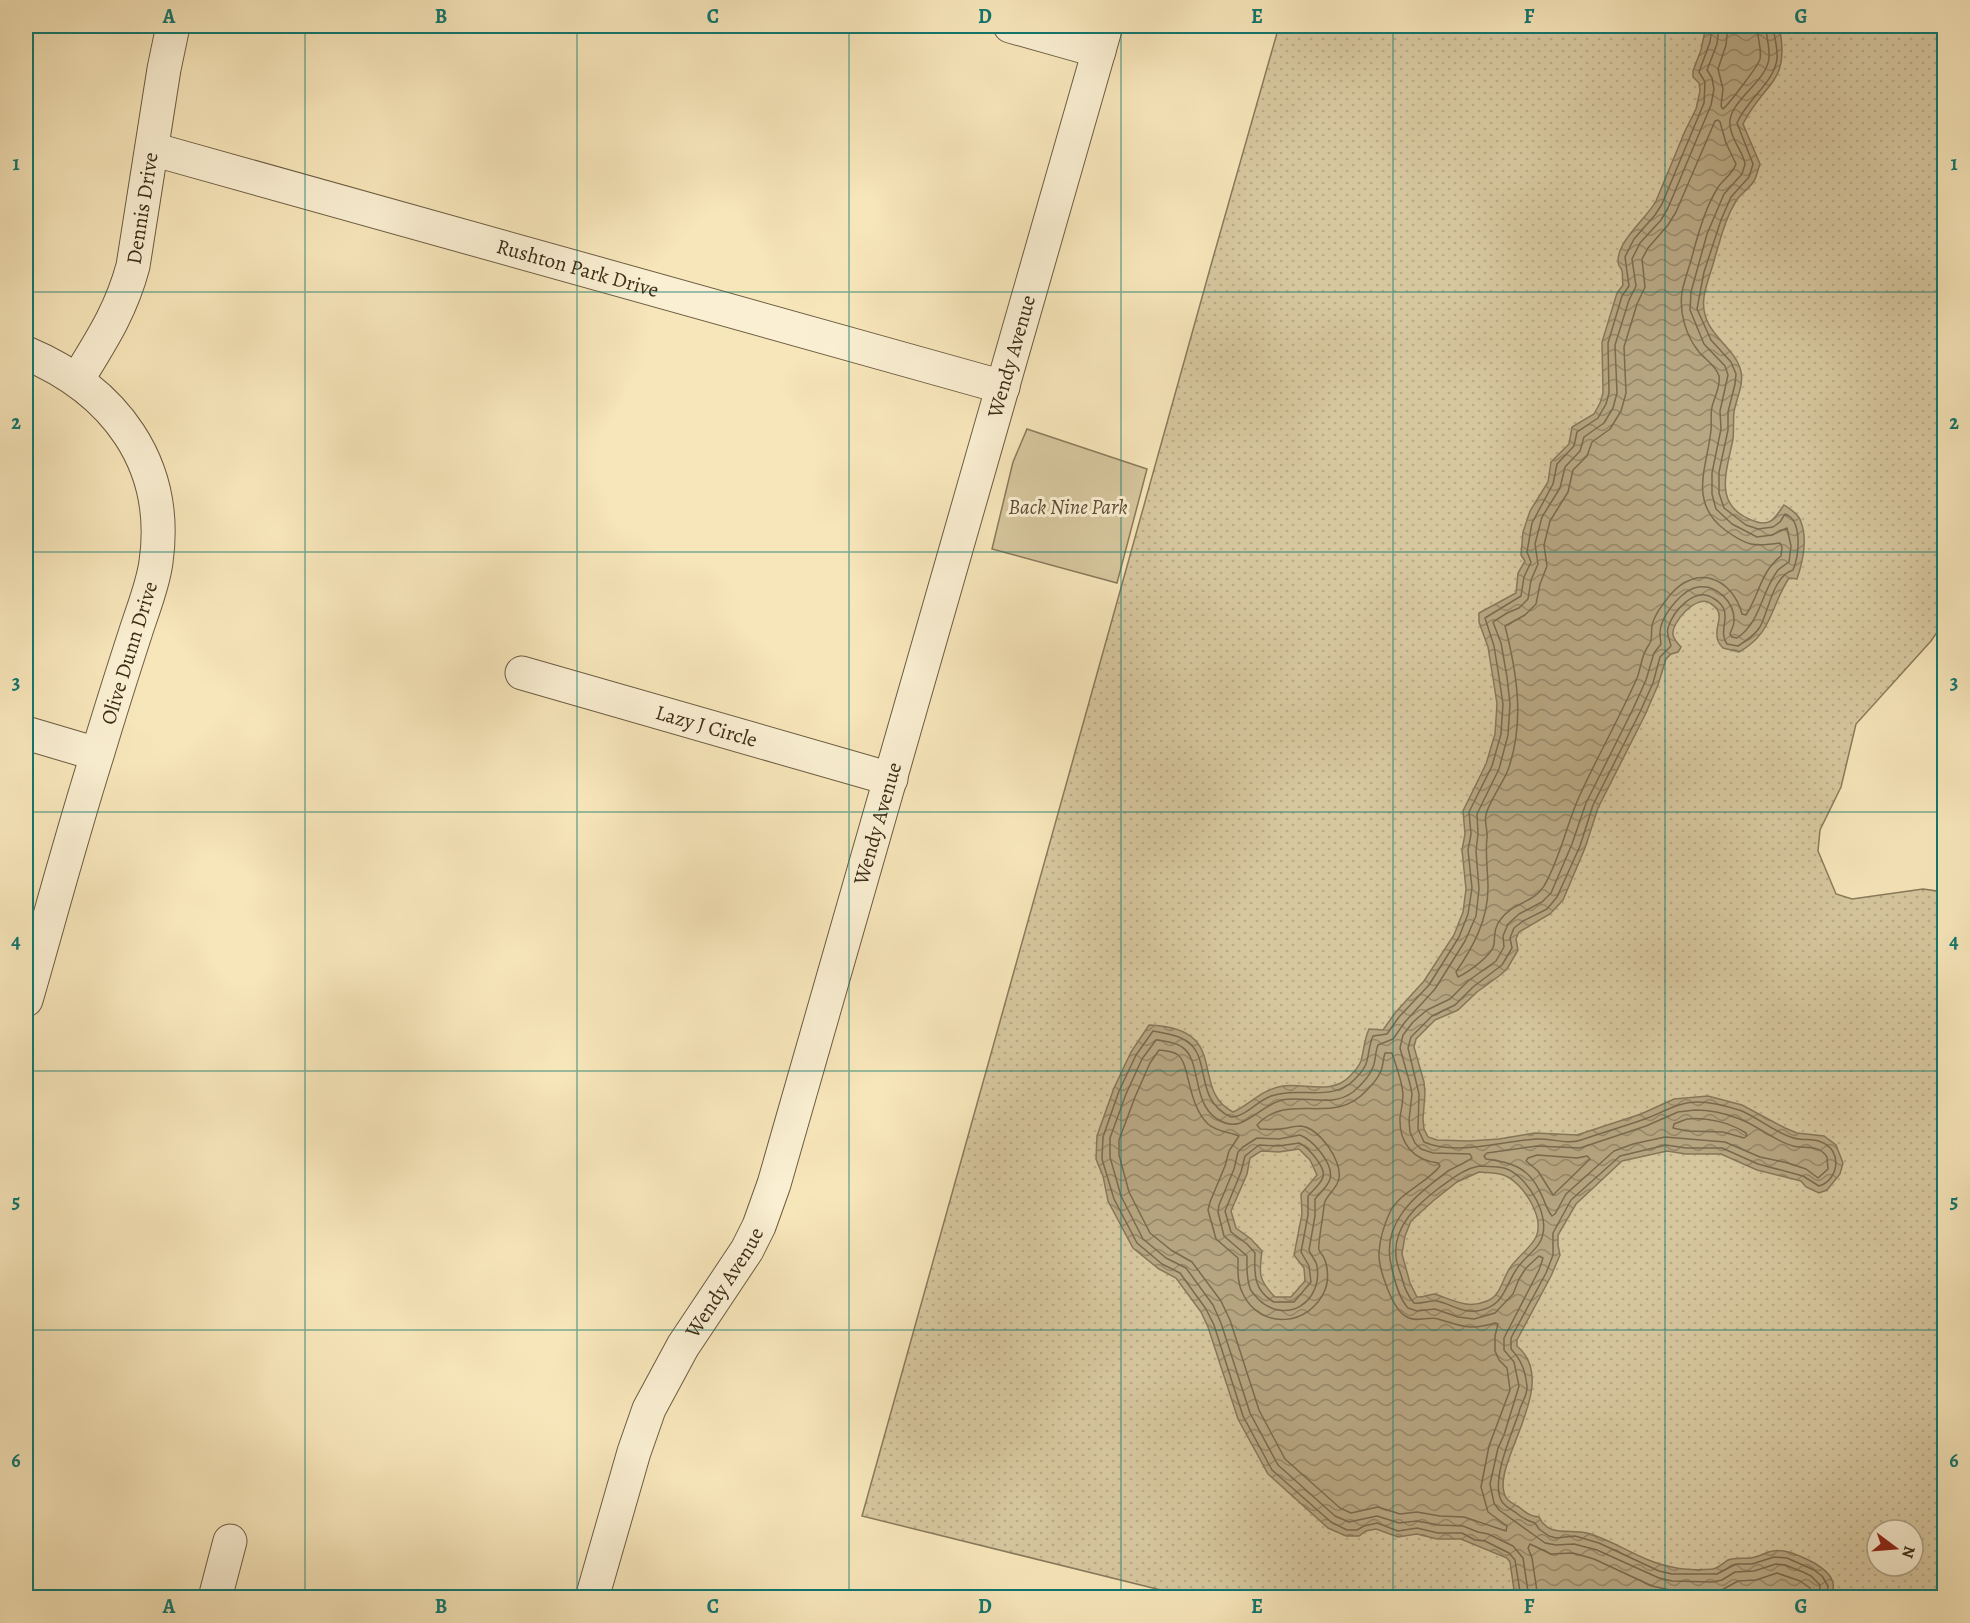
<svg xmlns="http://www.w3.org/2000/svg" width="1970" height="1623" font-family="Alegreya,serif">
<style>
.grass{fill:url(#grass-dots);stroke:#8a7a5c;stroke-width:1.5;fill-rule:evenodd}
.park{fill:#d7c79f;stroke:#8a7a5c;stroke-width:1.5}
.water{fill:url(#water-waves);stroke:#877759;stroke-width:1.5;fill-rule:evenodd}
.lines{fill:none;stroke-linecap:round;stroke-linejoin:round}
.shore{stroke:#7a6a4e;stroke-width:1.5}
.minor-casing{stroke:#6c5c41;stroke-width:35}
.minor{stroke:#faefd2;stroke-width:33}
.grid{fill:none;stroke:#0f766e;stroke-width:1.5;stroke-opacity:0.55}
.labels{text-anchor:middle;stroke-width:6;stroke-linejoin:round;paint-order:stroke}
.street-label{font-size:21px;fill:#3d2e19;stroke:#faefd2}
.park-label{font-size:21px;font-style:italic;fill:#5c4d34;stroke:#faefd2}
.neatline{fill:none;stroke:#0f766e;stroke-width:2}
.grid-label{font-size:20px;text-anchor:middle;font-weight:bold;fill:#0f766e}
</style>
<defs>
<pattern id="grass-dots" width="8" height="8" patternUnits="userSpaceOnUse" patternTransform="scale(1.5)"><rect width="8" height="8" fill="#d7c79f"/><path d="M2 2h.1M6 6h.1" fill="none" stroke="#b9ab88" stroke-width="1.8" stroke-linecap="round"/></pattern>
<pattern id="water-waves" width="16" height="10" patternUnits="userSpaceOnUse" patternTransform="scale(1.5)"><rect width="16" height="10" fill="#b8a783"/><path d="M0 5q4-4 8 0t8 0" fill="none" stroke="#97886a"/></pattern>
</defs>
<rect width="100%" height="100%" fill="#f7e6ba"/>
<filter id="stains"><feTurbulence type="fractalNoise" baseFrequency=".00333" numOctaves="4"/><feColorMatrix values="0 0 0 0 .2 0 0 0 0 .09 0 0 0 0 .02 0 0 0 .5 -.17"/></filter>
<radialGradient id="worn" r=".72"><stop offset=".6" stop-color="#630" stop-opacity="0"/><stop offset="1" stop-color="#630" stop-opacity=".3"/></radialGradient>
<path class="grass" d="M 1279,26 L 1944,26 L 1944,622 L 1931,641 L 1856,724 L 1841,787 L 1820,830 L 1818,851 L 1836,894 L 1852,899 L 1923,889 L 1944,892 L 1944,1597 L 1189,1597 L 862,1516 L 1213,258 ZM 1877,1530 L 1913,1530 L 1913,1566 L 1877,1566 Z"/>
<path class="park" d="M 1027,429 L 1147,469 L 1117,583 L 992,549 L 1013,462 Z"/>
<path class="water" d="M 1706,26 L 1779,26 C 1791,84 1765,80 1743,124 L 1760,164 C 1758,169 1757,176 1754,181 C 1749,189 1740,194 1736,201 C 1725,219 1721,238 1715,257 C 1712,270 1706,283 1704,297 C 1699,334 1736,345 1741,372 C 1744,385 1736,399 1734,412 C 1733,421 1734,430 1733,439 C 1726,474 1712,508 1757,522 C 1772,527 1777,514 1784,505 C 1790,509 1799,514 1801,522 C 1808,540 1803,561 1797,579 L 1789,578 C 1770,607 1773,633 1739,652 L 1723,648 C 1720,645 1717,641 1717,636 C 1715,623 1727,614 1710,603 C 1697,594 1671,622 1673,635 C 1674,639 1678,644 1681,647 L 1678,652 L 1671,654 L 1666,659 L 1658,685 L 1645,715 L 1598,808 L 1585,848 L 1563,900 L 1550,914 L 1519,932 L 1516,939 L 1518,950 L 1507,969 L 1499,976 L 1477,992 L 1458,1010 L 1435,1020 L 1416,1039 L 1414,1047 L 1424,1082 L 1425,1093 L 1423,1119 L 1424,1129 L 1428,1137 L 1437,1140 L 1469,1141 L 1499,1139 L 1535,1133 L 1577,1135 L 1641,1114 L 1674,1099 L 1708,1096 L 1742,1105 L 1785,1128 L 1797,1133 L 1824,1136 L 1836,1145 L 1843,1163 L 1840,1174 L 1827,1190 L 1819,1193 L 1806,1187 L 1801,1181 L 1757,1170 L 1721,1154 L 1686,1154 L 1667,1151 L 1622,1161 L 1576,1204 L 1558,1235 L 1558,1245 L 1560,1255 L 1551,1276 L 1517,1340 L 1517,1346 C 1564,1385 1485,1469 1507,1499 C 1510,1502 1515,1505 1519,1507 C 1526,1513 1530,1516 1539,1517 C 1548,1537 1569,1529 1587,1533 C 1616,1541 1642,1562 1672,1567 C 1684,1570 1700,1570 1713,1569 C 1719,1568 1723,1563 1728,1560 C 1736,1557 1744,1559 1751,1558 C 1759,1557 1766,1552 1773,1551 C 1788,1548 1826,1565 1832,1580 C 1835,1586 1833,1591 1832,1598 L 1515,1597 L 1510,1562 L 1507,1558 L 1461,1539 L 1437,1539 L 1417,1534 L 1398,1537 L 1376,1529 L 1366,1531 L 1359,1536 L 1346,1536 L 1328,1528 L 1268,1474 L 1238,1419 L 1208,1327 L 1201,1312 L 1176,1278 L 1159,1269 L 1133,1248 L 1108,1201 L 1103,1176 L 1096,1159 L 1097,1136 L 1114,1088 L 1131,1052 L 1149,1025 C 1233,1028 1188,1089 1233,1112 C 1251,1104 1260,1090 1283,1086 C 1305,1083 1333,1095 1350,1076 C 1354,1072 1359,1066 1361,1061 C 1364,1050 1364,1040 1369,1029 L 1383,1030 L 1395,1013 L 1424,981 L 1454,935 L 1463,912 L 1466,889 L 1462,850 L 1465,834 L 1463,811 L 1486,764 L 1495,734 L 1497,704 L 1493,678 L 1488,647 L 1479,622 L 1479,613 L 1516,593 L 1518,573 L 1525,561 L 1521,555 L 1523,532 L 1530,511 L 1548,482 L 1551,462 L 1569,444 L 1572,427 L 1594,414 L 1600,403 L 1603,393 L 1602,342 L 1617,293 L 1623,285 C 1622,281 1623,275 1622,271 C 1620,264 1619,269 1618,262 C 1617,241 1647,218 1656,201 L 1685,131 L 1696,109 L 1700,91 L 1699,83 L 1693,77 L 1693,71 L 1701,50 ZM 1299,1149 L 1310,1160 L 1317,1175 L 1301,1194 L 1302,1214 L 1294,1255 L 1304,1268 L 1305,1281 L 1291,1297 L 1275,1297 C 1258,1280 1259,1273 1262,1251 L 1251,1239 L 1236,1228 L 1231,1211 L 1247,1174 L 1250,1158 L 1261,1151 L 1279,1152 ZM 1479,1172 C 1487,1173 1498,1172 1506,1176 C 1523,1184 1545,1217 1536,1237 C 1530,1249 1517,1257 1510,1268 C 1502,1279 1501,1296 1487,1301 C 1471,1308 1459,1303 1443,1297 C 1443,1297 1435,1294 1435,1294 C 1429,1294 1423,1298 1417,1297 L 1410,1283 L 1402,1254 L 1405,1236 L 1411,1221 L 1433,1201 L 1457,1182 Z"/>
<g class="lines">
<path class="shore" d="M 1728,26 L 1726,45 L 1718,69 L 1723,89 L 1721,106 L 1723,109 C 1728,105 1759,65 1760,59 C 1762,49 1757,36 1757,26
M 1766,26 C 1766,36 1770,48 1769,58 C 1767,82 1727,102 1730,125 C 1731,140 1743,151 1745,164 L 1742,174 L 1724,194 L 1707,234 L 1691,292 L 1690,310 L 1704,344 L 1725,366 L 1728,375 L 1720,411 L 1721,429 L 1712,473 L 1712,494 L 1716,509 L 1732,524 L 1757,537 L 1772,535 L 1787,528 L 1791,546 L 1789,562 C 1785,565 1781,567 1778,570 C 1761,592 1761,622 1737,638 L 1732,637 L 1730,634 C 1731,630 1734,626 1734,621 C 1735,603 1717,584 1698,587 C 1683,589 1665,612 1661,626 C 1659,632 1660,638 1661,644 L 1654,653 L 1646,680 L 1633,709 L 1586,803 L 1572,844 L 1551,893 L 1542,902 L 1519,914 L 1508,924 L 1503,936 L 1504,947 L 1496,961 L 1468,981 L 1450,999 L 1427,1010 L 1413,1022 L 1403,1035 L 1400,1048 L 1410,1084 L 1412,1094 L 1409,1120 L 1410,1132 L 1415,1143 L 1421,1149 L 1433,1153 L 1470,1154 L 1472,1158 C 1466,1163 1456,1166 1448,1171 C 1415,1196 1379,1223 1392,1269 C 1395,1282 1399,1298 1408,1308 L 1417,1311 L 1435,1309 L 1458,1317 L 1474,1319 L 1495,1313 L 1513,1294 L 1519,1279 L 1526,1268 L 1539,1256 L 1543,1258 L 1539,1270 L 1504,1338 L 1504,1350 L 1514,1362 L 1519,1386 L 1504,1435 L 1498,1448 L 1490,1484 L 1494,1503 L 1499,1510 L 1545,1543 L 1556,1545 L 1574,1544 L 1597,1550 L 1659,1578 L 1672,1581 L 1713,1582 L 1722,1580 L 1735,1572 L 1754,1571 L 1776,1564 L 1785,1565 L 1803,1572 L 1811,1576 L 1820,1585 L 1819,1598
M 1773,26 C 1774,36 1778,48 1777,59 C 1774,83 1746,100 1737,123 L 1753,164 L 1749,177 L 1731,197 L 1721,220 L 1704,272 L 1697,309 L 1711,340 L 1731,362 L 1736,374 L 1735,384 L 1728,412 L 1728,430 L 1719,472 L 1719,493 L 1724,508 L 1746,525 L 1758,529 L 1773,527 L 1780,522 L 1785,514 C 1803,520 1799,556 1793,570 C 1773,576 1769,610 1760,627 C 1755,635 1746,641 1738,646 L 1727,644 C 1716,629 1737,612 1713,598 C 1695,586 1673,611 1668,628 C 1666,635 1670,640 1671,646 L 1660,657 L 1653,683 L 1640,712 L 1593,805 L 1580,846 L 1557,897 L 1547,909 L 1523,921 L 1514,928 L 1510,938 L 1512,948 L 1502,965 L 1473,987 L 1455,1005 L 1432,1016 L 1411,1037 L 1408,1048 L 1419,1094 L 1418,1129 L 1424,1142 C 1455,1156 1503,1141 1536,1139 C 1551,1138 1567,1145 1581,1140 C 1601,1133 1622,1127 1642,1120 C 1661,1114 1676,1102 1697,1102 C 1710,1102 1730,1107 1742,1111 C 1760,1119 1775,1133 1794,1138 C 1803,1141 1813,1138 1821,1142 C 1843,1150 1839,1180 1819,1186 L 1803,1176 L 1758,1164 L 1722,1148 L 1686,1148 L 1666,1145 L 1620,1156 L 1571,1200 L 1553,1233 L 1553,1255 L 1546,1273 L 1511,1338 L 1511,1349 C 1521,1360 1525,1369 1527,1386 C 1528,1395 1521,1403 1519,1412 C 1512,1434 1491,1479 1501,1500 C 1503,1505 1510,1509 1515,1512 C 1521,1517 1527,1521 1535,1523 L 1539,1529 L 1549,1536 L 1556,1538 L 1575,1536 L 1599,1543 L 1659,1571 L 1672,1574 L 1717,1574 L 1736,1564 L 1752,1564 L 1774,1557 L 1787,1558 L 1814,1570 L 1822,1576 L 1828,1586 L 1826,1598
M 1718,120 L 1720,122 L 1726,143 L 1736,164 C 1733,174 1722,180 1717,189 C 1706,207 1700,228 1694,249 C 1691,263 1685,277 1682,292 C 1679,313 1686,336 1699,352 C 1705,359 1717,367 1719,376 C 1721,386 1714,398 1712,407 C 1710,415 1712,422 1711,430 C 1707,468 1688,502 1725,530 C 1747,546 1754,547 1780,543 L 1782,547 L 1781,556 C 1761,571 1759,595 1746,615 L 1742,614 C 1732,577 1696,564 1670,595 C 1663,604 1654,615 1652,626 C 1651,631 1652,636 1651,640 C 1651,642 1648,646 1647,648 C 1641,657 1641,668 1637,678 C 1619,719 1597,757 1579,797 C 1566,826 1560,859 1544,886 C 1535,902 1512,903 1501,919 C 1494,927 1495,935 1494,944 C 1493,955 1467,973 1458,977 L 1456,972 C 1473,947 1488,920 1488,888 C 1488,871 1485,855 1487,838 C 1488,830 1484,822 1486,815 C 1488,803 1503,783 1508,770 C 1525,722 1517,673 1505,626 L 1525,615 L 1536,604 L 1540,584 L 1547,566 L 1544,545 L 1550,521 L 1568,492 L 1573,470 L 1587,456 L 1592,442 L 1610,429 L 1621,411 L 1626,393 L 1624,347 L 1637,304 L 1645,287 L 1642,259 L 1648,248 L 1668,225 L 1676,212 L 1715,121 Z
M 1159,1050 C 1165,1051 1173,1051 1178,1055 C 1190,1064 1187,1104 1208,1124 C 1217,1132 1229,1132 1239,1136 L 1229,1151 L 1225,1166 L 1210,1202 L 1208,1210 L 1216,1239 L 1238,1258 C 1238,1270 1237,1283 1243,1294 C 1261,1331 1310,1326 1325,1290 C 1329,1281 1328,1266 1324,1258 C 1323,1255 1320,1253 1319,1250 C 1317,1247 1324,1213 1324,1205 C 1325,1195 1338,1189 1339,1178 C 1342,1160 1319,1128 1301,1126 C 1293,1126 1286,1129 1278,1129 C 1272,1130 1266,1129 1260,1129 L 1257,1125 C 1289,1090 1333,1128 1367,1090 C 1372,1085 1378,1078 1381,1071 C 1383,1066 1383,1059 1385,1053 L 1392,1053 C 1396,1066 1402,1080 1403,1094 C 1403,1102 1401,1110 1400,1118 C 1399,1143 1413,1160 1438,1163 L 1440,1166 C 1427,1183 1400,1192 1390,1212 C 1384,1225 1380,1238 1379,1252 C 1378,1267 1392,1310 1407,1317 C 1417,1323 1428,1316 1438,1319 C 1463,1326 1469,1331 1495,1323 L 1498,1324 L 1495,1336 L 1495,1351 L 1499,1360 L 1507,1368 L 1510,1390 L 1489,1446 L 1481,1487 L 1488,1512 L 1507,1526 L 1506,1531 L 1464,1517 L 1440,1516 L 1417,1512 L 1400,1514 L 1378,1507 L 1351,1513 L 1340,1508 L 1285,1459 L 1259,1410 L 1230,1320 L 1221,1301 L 1192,1262 L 1171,1250 L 1150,1233 L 1129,1192 L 1119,1155 L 1119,1140 L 1135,1097 L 1150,1063 Z
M 1695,1110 C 1709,1110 1724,1113 1737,1118 C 1756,1124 1772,1140 1793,1146 C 1805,1149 1819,1144 1827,1157 L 1828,1169 L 1818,1178 L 1806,1169 L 1788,1163 L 1760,1157 L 1725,1142 L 1665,1137 L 1633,1144 L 1614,1151 L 1566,1194 L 1555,1214 L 1552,1216 C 1546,1209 1544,1198 1539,1190 C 1528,1167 1510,1162 1486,1159 L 1484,1156 L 1487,1153 L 1537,1146 L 1580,1148 L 1646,1126 L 1678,1112 Z
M 1687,1119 C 1706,1117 1729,1122 1746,1133 L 1747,1136 L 1744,1138 L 1723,1132 L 1687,1131 L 1673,1128 L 1674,1124 Z
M 1300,1135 C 1313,1140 1334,1164 1330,1179 C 1328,1186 1320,1193 1315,1199 L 1315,1216 L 1309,1250 C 1311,1256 1316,1260 1317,1266 C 1323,1302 1286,1326 1258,1299 C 1255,1295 1251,1292 1250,1288 C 1246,1277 1247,1267 1247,1256 L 1224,1236 L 1218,1212 L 1219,1205 L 1234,1169 L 1238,1152 L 1243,1147 L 1257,1138 L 1279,1139 Z
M 1299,1143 C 1308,1147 1326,1167 1323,1177 C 1321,1184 1312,1191 1308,1196 L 1308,1215 L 1301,1252 L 1309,1266 L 1311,1282 L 1294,1302 L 1274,1302 C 1254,1291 1254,1274 1255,1253 L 1247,1244 L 1231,1232 L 1225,1211 L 1241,1172 L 1245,1156 L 1259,1145 L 1279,1146 Z
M 1537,1155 L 1577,1158 L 1587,1156 L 1590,1159 L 1553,1195 L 1538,1171 L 1526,1161 L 1528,1158 Z
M 1479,1166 C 1488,1167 1499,1166 1507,1169 C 1529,1178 1553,1219 1540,1242 C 1534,1253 1522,1259 1516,1270 C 1504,1288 1504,1307 1477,1311 C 1462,1313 1451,1304 1437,1301 C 1430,1300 1422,1304 1414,1303 C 1408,1296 1404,1287 1402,1278 C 1400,1271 1396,1263 1396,1256 C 1393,1226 1418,1204 1439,1188 C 1452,1179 1463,1169 1479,1166 Z
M 1521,1598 L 1515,1560 L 1509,1553 L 1485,1541 L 1475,1540 L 1462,1533 L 1438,1533 L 1417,1528 L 1398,1531 L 1377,1523 L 1364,1526 L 1357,1530 L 1347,1530 L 1331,1522 L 1272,1470 L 1243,1416 L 1214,1325 L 1206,1309 L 1180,1273 L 1162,1264 L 1137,1243 L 1114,1199 L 1102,1159 L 1103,1137 L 1119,1091 L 1136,1055 L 1153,1031 C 1163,1033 1176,1034 1185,1040 C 1213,1056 1192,1099 1231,1117 C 1245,1117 1257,1101 1271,1096 C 1299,1086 1333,1103 1355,1079 C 1359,1075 1364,1069 1366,1064 C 1369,1055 1369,1045 1373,1036 L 1387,1034 L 1399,1017 L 1429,985 L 1459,937 L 1468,914 L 1472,888 L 1468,850 L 1471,834 L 1469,812 L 1492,766 L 1501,734 L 1503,704 L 1499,677 L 1494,646 L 1485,618 L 1521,596 L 1524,577 L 1531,562 L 1527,552 L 1532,523 L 1553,484 L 1557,464 L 1574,446 L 1577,432 L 1598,418 L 1606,404 L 1609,393 L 1608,343 L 1622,296 L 1629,286 L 1625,257 L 1634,239 L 1655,215 L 1662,204 L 1704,103 L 1705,82 L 1699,72 L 1710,42 L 1712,26
M 1529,1598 L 1523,1558 L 1513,1546 L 1488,1534 L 1478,1532 L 1463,1526 L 1439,1525 L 1417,1521 L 1399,1523 L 1377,1516 L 1349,1522 L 1335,1516 L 1278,1465 L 1250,1413 L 1221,1323 L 1213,1305 L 1186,1268 L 1166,1258 L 1143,1239 L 1121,1196 L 1110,1157 L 1110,1138 L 1126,1094 L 1142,1059 L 1156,1040 C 1165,1041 1175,1042 1182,1047 C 1202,1060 1191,1102 1217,1119 C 1243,1136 1256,1107 1282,1100 C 1305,1095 1332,1108 1353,1092 C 1360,1086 1370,1076 1373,1067 C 1376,1060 1375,1052 1378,1045 L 1393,1039 L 1405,1022 L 1435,989 L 1465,941 L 1476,916 L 1479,889 L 1476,851 L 1478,834 L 1477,814 L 1499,769 L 1508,735 L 1510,704 L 1507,677 L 1501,643 L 1493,622 L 1507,613 L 1519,608 L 1528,599 L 1531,580 L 1538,564 L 1535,544 L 1542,517 L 1560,488 L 1565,467 L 1580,451 L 1584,437 L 1604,423 L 1613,408 L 1617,393 L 1615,345 L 1629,300 L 1636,286 L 1632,259 L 1640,243 L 1661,220 L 1668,208 L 1711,105 L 1714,89 L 1712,78 L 1707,70 L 1717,44 L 1719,26
M 1538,1598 L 1532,1558 L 1528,1548 L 1530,1544 L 1551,1554 L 1573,1553 L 1594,1559 L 1652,1586 L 1670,1590 L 1720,1591 L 1738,1581 L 1756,1580 L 1777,1573 L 1800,1581 L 1810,1588 L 1810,1598"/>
<g class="minor-casing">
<g id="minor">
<path d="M 1010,26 L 1099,51"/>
<path id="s1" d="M 152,149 L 1003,387"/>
<path d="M 26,353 C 114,390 170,463 156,562 C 153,585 143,609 136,631 C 123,671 110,712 98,752 C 72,834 50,917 26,1000"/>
<path id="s2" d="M 77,380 C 101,341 121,311 133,266 L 164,69 L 173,26"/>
<path id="s3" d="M 522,673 L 891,779"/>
<path d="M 26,733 L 97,754"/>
<path d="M 215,1598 L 230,1541"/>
<path id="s4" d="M 592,1598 L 634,1452 L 649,1409 L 683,1346 L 747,1250 L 759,1226 L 774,1184 L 1106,26"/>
</g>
</g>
<use href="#minor" class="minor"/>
</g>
<path class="grid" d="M 305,26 L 305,1598M 577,26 L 577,1598M 849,26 L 849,1598M 1121,26 L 1121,1598M 1393,26 L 1393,1598M 1665,26 L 1665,1598M 26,292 L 1944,292M 26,552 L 1944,552M 26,812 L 1944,812M 26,1071 L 1944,1071M 26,1330 L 1944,1330"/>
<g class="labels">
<g class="street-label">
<text dy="7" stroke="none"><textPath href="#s2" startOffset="186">Dennis Drive</textPath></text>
<text dy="7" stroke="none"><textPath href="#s1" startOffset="442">Rushton Park Drive</textPath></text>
<text dy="7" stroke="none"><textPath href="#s4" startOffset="1317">Wendy Avenue</textPath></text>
<text transform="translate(129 653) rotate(-73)" y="7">Olive Dunn Drive</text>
<text dy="7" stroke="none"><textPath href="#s3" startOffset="192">Lazy J Circle</textPath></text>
<text dy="7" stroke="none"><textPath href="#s4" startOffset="831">Wendy Avenue</textPath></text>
<text dy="7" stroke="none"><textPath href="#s4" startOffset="345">Wendy Avenue</textPath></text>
</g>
<g class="park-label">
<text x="1068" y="514">Back Nine Park</text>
</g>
</g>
<rect width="1970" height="1623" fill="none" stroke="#f7e6ba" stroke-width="66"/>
<g transform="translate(1895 1548) rotate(106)"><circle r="28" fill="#faefd2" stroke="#aea288" stroke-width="1.5"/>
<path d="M0-4.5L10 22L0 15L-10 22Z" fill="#8f2418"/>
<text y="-9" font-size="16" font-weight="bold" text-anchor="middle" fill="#3d2e19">N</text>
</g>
<rect x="33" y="33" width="1904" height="1557" class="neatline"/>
<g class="grid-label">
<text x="169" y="23">A</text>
<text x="441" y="23">B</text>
<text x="713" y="23">C</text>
<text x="985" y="23">D</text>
<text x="1257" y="23">E</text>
<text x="1529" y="23">F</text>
<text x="1801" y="23">G</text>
<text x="16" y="170">1</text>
<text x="1954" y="170">1</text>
<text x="16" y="429">2</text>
<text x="1954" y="429">2</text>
<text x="16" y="689">3</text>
<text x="1954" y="689">3</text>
<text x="16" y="948">4</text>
<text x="1954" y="948">4</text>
<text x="16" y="1208">5</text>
<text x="1954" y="1208">5</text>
<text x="16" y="1467">6</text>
<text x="1954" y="1467">6</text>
<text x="169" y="1613">A</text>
<text x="441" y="1613">B</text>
<text x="713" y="1613">C</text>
<text x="985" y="1613">D</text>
<text x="1257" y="1613">E</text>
<text x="1529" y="1613">F</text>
<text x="1801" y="1613">G</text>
</g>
<rect width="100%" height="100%" filter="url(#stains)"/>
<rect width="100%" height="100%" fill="url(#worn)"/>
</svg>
